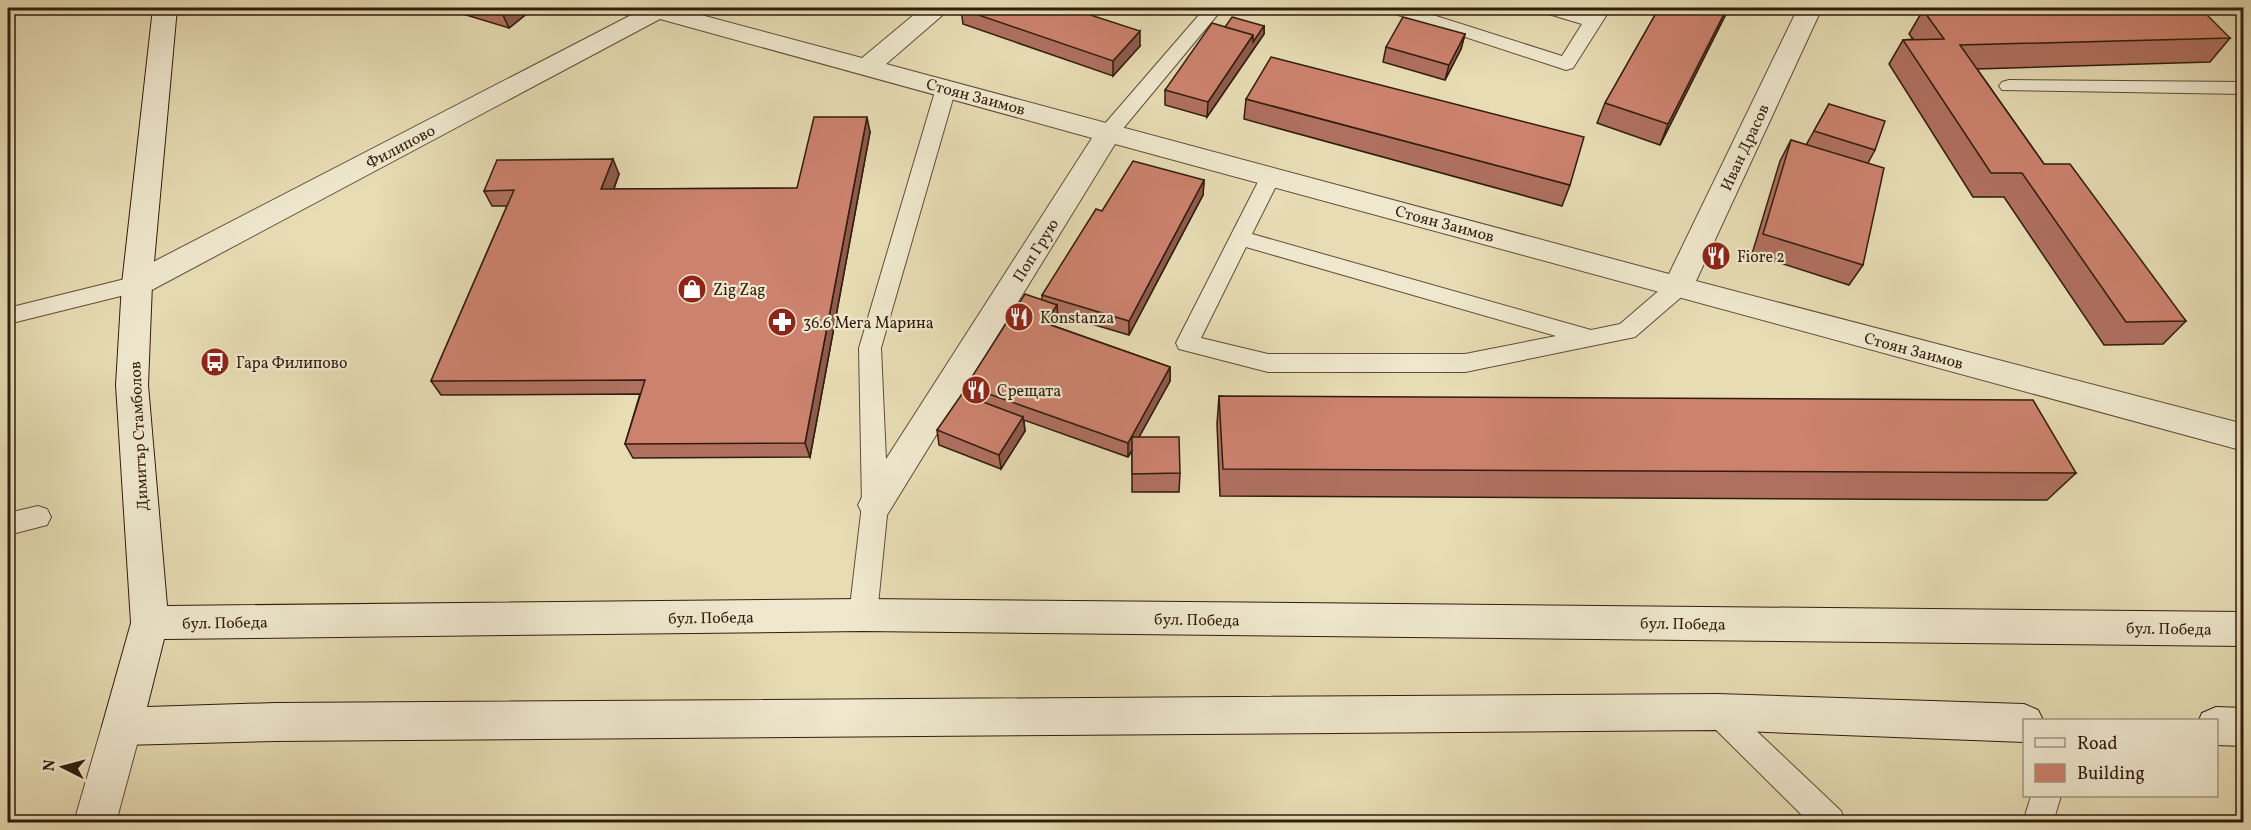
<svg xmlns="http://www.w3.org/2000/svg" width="2251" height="830" font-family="Vollkorn,serif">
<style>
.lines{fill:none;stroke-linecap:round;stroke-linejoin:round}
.lane-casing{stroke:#5e4d38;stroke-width:2}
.street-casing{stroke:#5e4d38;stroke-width:2}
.secondary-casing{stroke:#311d0e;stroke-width:2}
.lane{fill:#efe8ce;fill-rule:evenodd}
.street{fill:#efe8ce;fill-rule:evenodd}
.secondary{fill:#efe8ce;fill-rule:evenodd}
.wall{fill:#af705f;stroke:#311d0e;stroke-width:1.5}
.shaded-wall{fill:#8f5b4d;stroke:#311d0e;stroke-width:1.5}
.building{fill:#cc826e;stroke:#311d0e;stroke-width:1.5}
.labels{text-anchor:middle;stroke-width:4.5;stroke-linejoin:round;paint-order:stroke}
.street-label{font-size:16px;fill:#311d0e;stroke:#efe8ce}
.poi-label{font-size:16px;fill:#311d0e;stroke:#efe8ce;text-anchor:start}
</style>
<rect width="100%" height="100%" fill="#e7dcb4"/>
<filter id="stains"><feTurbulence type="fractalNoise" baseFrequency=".00333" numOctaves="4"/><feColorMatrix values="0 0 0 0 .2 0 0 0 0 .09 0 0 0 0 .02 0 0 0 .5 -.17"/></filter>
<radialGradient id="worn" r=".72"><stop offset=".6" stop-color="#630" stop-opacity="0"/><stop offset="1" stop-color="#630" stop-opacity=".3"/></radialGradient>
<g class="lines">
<g class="lane-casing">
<path id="lane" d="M 1205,8 L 1223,8 L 1116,137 L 1109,138 L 1102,137 L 1099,132 L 1102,127 Z
M 1386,8 L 1411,8 L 1562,56 L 1582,24 L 1542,12 L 1539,8 L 1565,8 L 1589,15 L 1593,8 L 1611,8 L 1573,68 L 1566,70 L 1389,12 Z
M 2009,80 L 2244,82 L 2244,94 L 2002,90 L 1999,86 L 2002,82 Z
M 946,82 L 953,84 L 956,88 L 881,348 L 888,505 L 877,615 L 873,623 L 863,627 L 853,623 L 849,615 L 862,505 L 859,348 L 936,88 L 939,84 Z
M 1271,169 L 1278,171 L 1281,176 L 1252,234 L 1591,330 L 1620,324 L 1670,281 L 1678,279 L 1686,281 L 1689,287 L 1686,293 L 1635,337 L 1465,372 L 1268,372 L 1179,349 L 1176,343 L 1261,176 L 1264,171 ZM 1246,247 L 1556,336 L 1465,354 L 1268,354 L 1201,338 Z
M 137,276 L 145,278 L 148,284 L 145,290 L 8,324 L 8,308 Z
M 38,506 L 47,509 L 51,517 L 47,525 L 8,535 L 8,513 Z
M 1717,699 L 1727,703 L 1841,811 L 1845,822 L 1809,822 L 1707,721 L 1703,712 L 1707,703 Z
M 2031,796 L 2061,796 L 2053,822 L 2023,822 Z"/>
</g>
<g class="street-casing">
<path id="street" d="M 634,8 L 675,8 L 862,58 L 922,8 L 948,8 L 945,13 L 886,64 L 1669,274 L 1798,8 L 1822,8 L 1696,281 L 2244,424 L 2244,451 L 1115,144 L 887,515 L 875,520 L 863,515 L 858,505 L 863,495 L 1092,138 L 660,19 L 148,292 L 137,295 L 126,292 L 122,284 L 126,276 L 637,12 Z
M 122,707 L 136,713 L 142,726 L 116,822 L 74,822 L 102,726 L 108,713 Z"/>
</g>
<g class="secondary-casing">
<path id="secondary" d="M 153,8 L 177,8 L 152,284 L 148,385 L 167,606 L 863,599 L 2244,612 L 2244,646 L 863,631 L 164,639 L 147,707 L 276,703 L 1717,694 L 2024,704 L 2038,710 L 2043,720 L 2024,720 L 2024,742 L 1717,730 L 276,741 L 122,745 L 108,739 L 102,726 L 131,623 L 116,385 L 122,284 Z
M 2216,707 L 2244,708 L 2244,746 L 2216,745 L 2216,720 L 2199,720 L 2202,713 Z"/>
</g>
<use href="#lane" class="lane"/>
<use href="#street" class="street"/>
<use href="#secondary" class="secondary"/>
</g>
<path class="wall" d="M 443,8 L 534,8 L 509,28 Z
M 1659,8 L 1729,8 L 1660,145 L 1597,123 L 1605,103 Z
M 961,9 L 1140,46 L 1113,76 L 963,24 Z
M 1923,10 L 2230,38 L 2210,62 L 1977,69 L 2044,164 L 2186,321 L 2163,344 L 2104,345 L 2004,197 L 1973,197 L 1889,64 L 1903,40 L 1913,39 L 1909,34 Z
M 1264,26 L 1264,34 L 1207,117 L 1165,105 L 1165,90 L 1225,27 Z
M 1465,34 L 1461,49 L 1445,80 L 1383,62 L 1386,47 Z
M 1246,99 L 1570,185 L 1562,206 L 1244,119 Z
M 1829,104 L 1875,150 L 1868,163 L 1863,265 L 1849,285 L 1752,254 L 1780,161 L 1791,140 L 1806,145 Z
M 870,132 L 810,457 L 633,458 L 625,444 L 640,394 L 441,395 L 431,381 L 507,206 L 492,206 L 484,191 L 619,174 L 614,189 L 797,188 Z
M 1204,180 L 1203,195 L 1129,335 L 1058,314 L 1058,320 L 1054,326 L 1170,367 L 1170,381 L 1139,437 L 1180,473 L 1179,492 L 1132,492 L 1132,451 L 1128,457 L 1024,420 L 1025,431 L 1001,469 L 939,445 L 937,430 L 967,396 L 966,386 L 1042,300 L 1042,295 L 1102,211 Z
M 1219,396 L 2076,473 L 2047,500 L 1220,496 L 1217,424 Z"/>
<path class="shaded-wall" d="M 509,8 L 534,8 L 509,28 L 502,13 Z
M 1727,8 L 1729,8 L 1660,145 L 1668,124 Z
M 1264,26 L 1264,34 L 1207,117 L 1208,102 L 1253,35 Z
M 1140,31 L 1140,46 L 1113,76 L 1113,61 Z
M 1465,34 L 1461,49 L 1445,80 L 1449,65 Z
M 867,117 L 870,132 L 810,457 L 805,443 Z
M 613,159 L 619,174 L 608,204 L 601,189 Z
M 1204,180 L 1203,195 L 1129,335 L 1129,321 Z
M 1057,305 L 1058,320 L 1046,338 L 1045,323 Z
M 1170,367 L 1170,381 L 1128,457 L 1128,443 Z
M 1023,417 L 1025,431 L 1001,469 L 999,455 Z"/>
<path class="building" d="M 484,8 L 509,8 L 502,13 Z
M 962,8 L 1069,8 L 1140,31 L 1113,61 L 961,9 Z
M 1659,8 L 1727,8 L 1668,124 L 1605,103 Z
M 2011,8 L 2200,8 L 2230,38 L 1960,45 L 2044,164 L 2070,164 L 2186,321 L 2126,322 L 2022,173 L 1991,173 L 1903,40 L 1944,39 L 1923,10 Z
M 1232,17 L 1264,26 L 1253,42 L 1253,35 L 1225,27 Z
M 1403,17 L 1465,34 L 1449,65 L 1386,47 Z
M 1212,23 L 1253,35 L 1208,102 L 1165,90 Z
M 1271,57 L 1584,137 L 1570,185 L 1246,99 Z
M 1829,104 L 1885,121 L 1875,150 L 1814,131 Z
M 814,117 L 867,117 L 805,443 L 625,444 L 645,380 L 431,381 L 514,190 L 484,191 L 497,160 L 613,159 L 601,189 L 797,188 Z
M 1791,140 L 1884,168 L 1863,265 L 1763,234 Z
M 1133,161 L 1204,180 L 1129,321 L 1042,295 L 1096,209 L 1102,211 Z
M 1025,294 L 1057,305 L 1045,323 L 1170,367 L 1128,443 L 966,386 Z
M 962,394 L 1023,417 L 999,455 L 937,430 Z
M 1219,396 L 2033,400 L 2076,473 L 1223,469 Z
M 1132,437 L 1179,437 L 1180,473 L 1132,474 Z"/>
<defs>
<g id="restaurant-disc" transform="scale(1.5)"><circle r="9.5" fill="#8f2418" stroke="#efe8ce"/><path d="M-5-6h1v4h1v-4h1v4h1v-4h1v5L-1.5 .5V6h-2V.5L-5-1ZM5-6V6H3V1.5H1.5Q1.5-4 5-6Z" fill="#fff"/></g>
<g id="shop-disc" transform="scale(1.5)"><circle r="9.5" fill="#8f2418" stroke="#efe8ce"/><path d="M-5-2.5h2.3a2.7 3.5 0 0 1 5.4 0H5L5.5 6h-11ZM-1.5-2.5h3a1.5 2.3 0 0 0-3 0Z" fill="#fff"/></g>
<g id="pharmacy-disc" transform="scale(1.5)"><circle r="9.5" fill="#8f2418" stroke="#efe8ce"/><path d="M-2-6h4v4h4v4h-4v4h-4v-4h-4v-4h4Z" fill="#fff"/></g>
<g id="bus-disc" transform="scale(1.5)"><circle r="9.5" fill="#8f2418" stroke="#efe8ce"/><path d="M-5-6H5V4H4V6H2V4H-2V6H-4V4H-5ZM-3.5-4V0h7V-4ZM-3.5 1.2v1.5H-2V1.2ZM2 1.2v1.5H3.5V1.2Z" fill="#fff"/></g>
</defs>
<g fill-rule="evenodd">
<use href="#restaurant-disc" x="1716" y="256"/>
<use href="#shop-disc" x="692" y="289"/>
<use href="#restaurant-disc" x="1019" y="317"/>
<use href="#pharmacy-disc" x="782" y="322"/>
<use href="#bus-disc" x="215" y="362"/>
<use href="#restaurant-disc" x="976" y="390"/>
</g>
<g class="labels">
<g class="street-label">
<text transform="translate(976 96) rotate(15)" y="6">Стоян Заимов</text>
<text transform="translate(400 146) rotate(-28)" y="6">Филипово</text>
<text transform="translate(1744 147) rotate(-65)" y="6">Иван Драсов</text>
<text transform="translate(1445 223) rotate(15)" y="6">Стоян Заимов</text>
<text transform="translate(1035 250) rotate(-58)" y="6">Поп Грую</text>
<text transform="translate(1914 350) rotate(15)" y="6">Стоян Заимов</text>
<text transform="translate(138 436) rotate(-93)" y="6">Димитър Стамболов</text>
<text transform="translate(711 617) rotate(-1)" y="6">бул. Победа</text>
<text transform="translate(1197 619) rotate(1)" y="6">бул. Победа</text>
<text transform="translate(225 622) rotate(-1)" y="6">бул. Победа</text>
<text transform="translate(1683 623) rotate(1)" y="6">бул. Победа</text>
<text transform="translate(2169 628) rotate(1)" y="6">бул. Победа</text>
</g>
<g class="poi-label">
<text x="1737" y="262">Fiore 2</text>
<text x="713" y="295">Zig Zag</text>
<text x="1040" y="323">Konstanza</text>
<text x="803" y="328">36.6 Мега Марина</text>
<text x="236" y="368">Гара Филипово</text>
<text x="997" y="396">Срещата</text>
</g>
</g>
<rect width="2251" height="830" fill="none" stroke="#e7dcb4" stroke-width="30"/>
<rect x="9" y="9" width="2233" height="812" fill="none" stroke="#311d0e" stroke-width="3"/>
<rect x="15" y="15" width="2221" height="800" fill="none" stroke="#311d0e" stroke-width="1.5"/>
<rect x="2023" y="719" width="195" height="78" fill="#efe8ce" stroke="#a39781" stroke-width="1.5"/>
<rect x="2035" y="738" width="30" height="9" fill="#efe8ce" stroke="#a39781" stroke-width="1.5"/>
<text x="2077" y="749" font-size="18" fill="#311d0e">Road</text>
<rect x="2035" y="764" width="30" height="18" fill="#cc826e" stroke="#a39781" stroke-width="1.5"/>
<text x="2077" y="779" font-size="18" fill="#311d0e">Building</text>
<g transform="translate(63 767) rotate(276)" stroke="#efe8ce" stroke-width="4.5" paint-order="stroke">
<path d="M0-4.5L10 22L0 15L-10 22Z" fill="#311d0e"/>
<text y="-9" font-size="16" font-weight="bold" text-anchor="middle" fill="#311d0e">N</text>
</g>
<rect width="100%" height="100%" filter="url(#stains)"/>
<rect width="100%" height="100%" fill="url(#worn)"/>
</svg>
